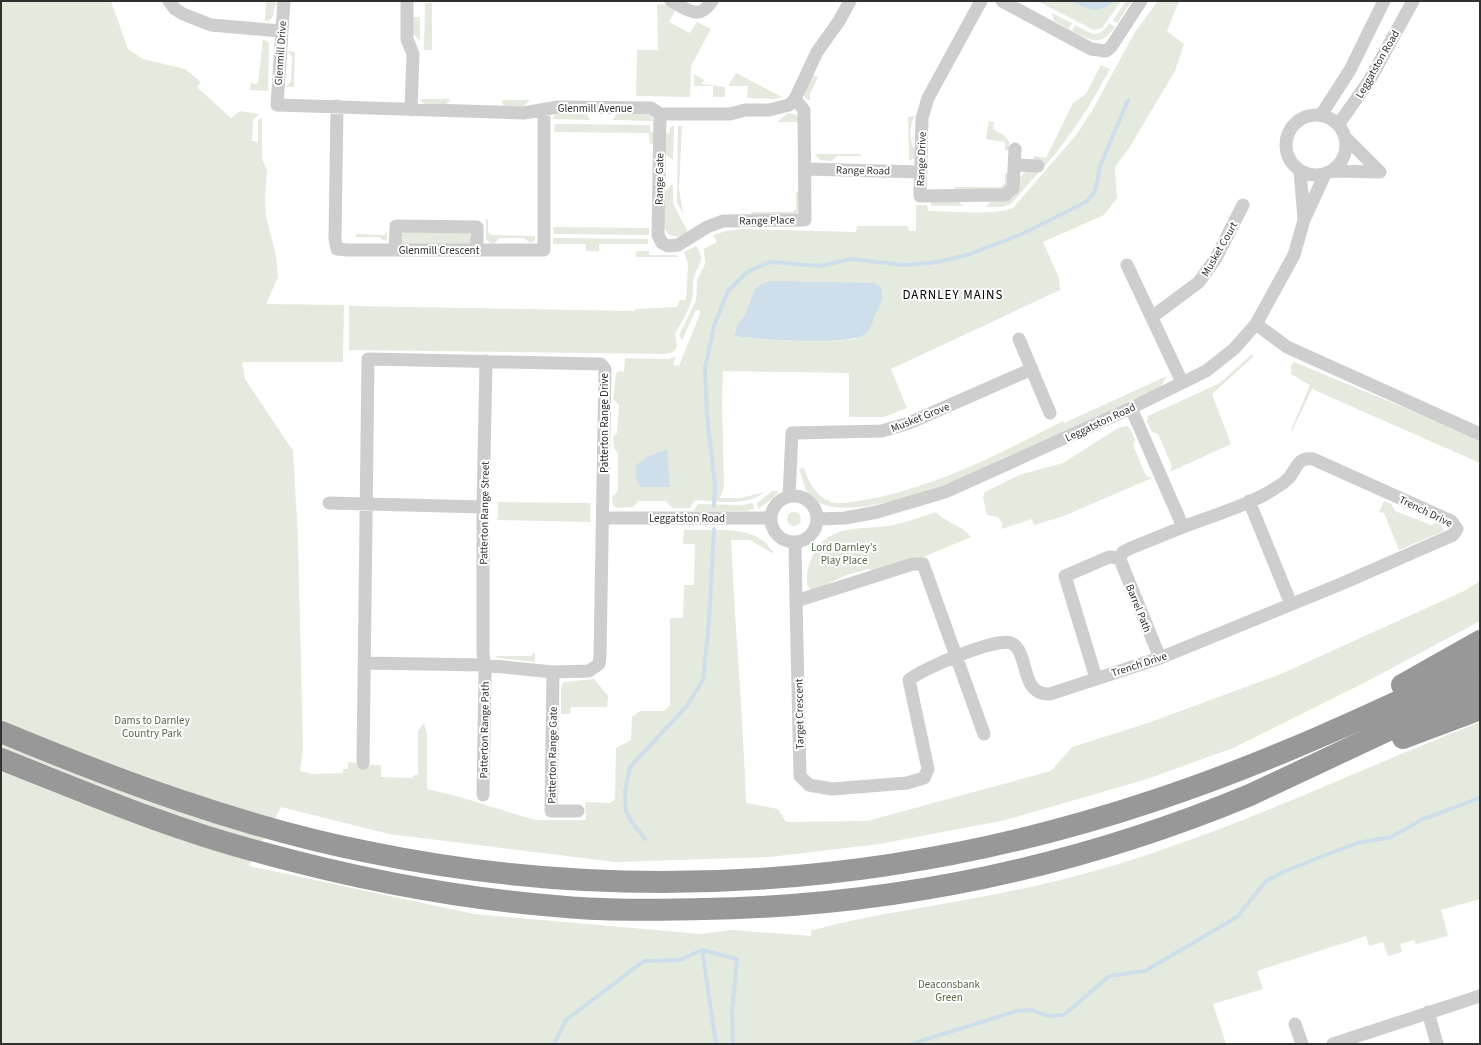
<svg xmlns="http://www.w3.org/2000/svg" width="1481" height="1045" font-family="'Source Sans 3',sans-serif">
<style>
.green{fill:#e4eade;fill-rule:evenodd}
.water{fill:#cfdeeb}
.lines{fill:none;stroke-linecap:round;stroke-linejoin:round}
.stream{stroke:#cfdeeb;stroke-width:4}
.street{stroke:#cecece;stroke-width:13}
.highway{stroke:#989898;stroke-width:22}
.labels{text-anchor:middle;stroke-width:4;stroke-linejoin:round;paint-order:stroke}
.street-label{font-size:11px;fill:#313131;stroke:#fff}
.park-label{font-size:11px;fill:#526a42;stroke:#fff}
.quarter-label{font-size:13px;letter-spacing:1px;fill:#000;stroke:#fff}
</style>
<rect width="100%" height="100%" fill="#fff"/>
<path class="green" d="M 1,1 L 111,1 L 128,49 L 143,59 L 185,69 L 201,82 L 197,87 L 231,118 L 240,111 L 259,114 L 253,120 L 252,141 L 258,142 L 258,121 L 262,117 L 262,158 L 267,171 L 265,198 L 266,216 L 276,256 L 278,277 L 266,304 L 344,305 L 343,362 L 242,362 L 245,379 L 293,451 L 298,539 L 303,748 L 300,771 L 312,774 L 343,773 L 343,769 L 348,769 L 348,762 L 356,763 L 358,767 L 368,765 L 381,765 L 381,777 L 412,778 L 414,775 L 418,775 L 418,731 L 424,723 L 427,734 L 427,789 L 460,797 L 534,820 L 586,820 L 585,802 L 610,803 L 615,799 L 616,748 L 631,740 L 632,717 L 640,711 L 664,711 L 670,705 L 670,618 L 683,618 L 684,585 L 694,585 L 695,544 L 683,544 L 684,530 C 710,531 743,525 765,542 C 768,545 771,550 774,554 L 750,540 L 731,540 C 735,628 743,715 746,803 L 778,809 L 786,822 L 867,821 L 1051,771 L 1072,747 L 1148,723 L 1281,674 L 1464,591 L 1480,581 L 1480,621 L 1362,684 L 1233,748 L 1147,779 L 1006,820 L 879,844 L 770,857 L 615,862 L 389,834 L 281,807 L 249,866 L 474,914 L 701,934 L 732,930 L 811,936 L 811,931 C 851,919 891,913 932,906 C 976,898 1020,890 1064,879 C 1208,843 1342,776 1480,722 L 1480,899 L 1441,910 L 1448,936 L 1416,944 L 1414,940 L 1400,944 L 1402,952 L 1388,956 L 1383,942 L 1369,946 L 1366,936 L 1257,971 L 1263,989 L 1213,1004 L 1226,1044 L 1,1044 Z
M 266,1 L 274,1 L 278,5 L 275,5 C 273,14 274,21 265,21 Z
M 1037,1 L 1121,1 L 1102,28 L 1094,30 Z
M 1126,1 L 1132,1 L 1117,23 L 1113,20 Z
M 1158,1 L 1179,1 L 1167,31 L 1184,44 L 1175,71 L 1129,148 L 1115,167 L 1117,198 L 1104,215 L 1043,242 L 1059,278 L 1060,290 L 891,369 L 907,408 L 884,417 L 849,417 L 849,373 L 723,371 L 722,401 L 724,487 L 720,498 L 741,498 L 765,492 C 747,507 717,501 695,500 L 690,508 L 672,508 L 666,501 L 639,501 L 633,507 L 618,508 L 613,506 L 612,497 L 618,491 L 618,453 L 614,448 L 613,437 L 617,433 L 619,405 L 613,399 L 616,374 L 619,371 L 624,372 L 625,358 L 669,359 L 676,356 L 673,365 L 679,366 L 700,314 L 700,310 L 696,310 L 682,340 L 679,335 L 696,301 L 697,280 L 705,264 L 704,249 L 717,242 L 713,235 L 726,231 L 743,229 L 856,232 L 857,226 L 908,226 L 909,231 L 916,231 L 916,205 L 927,205 L 928,211 C 951,211 993,216 1013,208 L 1077,134 L 1092,111 L 1135,32 ZM 754,290 L 856,339 C 816,344 774,340 734,336 L 736,327 L 745,314 Z
M 425,3 L 432,3 L 432,50 L 424,50 Z
M 657,4 L 663,4 L 674,10 L 675,11 L 669,22 L 690,33 L 697,22 L 711,29 L 691,66 L 690,97 L 636,96 L 637,50 L 658,50 Z
M 1052,13 L 1072,23 L 1069,29 L 1054,21 Z
M 413,17 L 420,17 L 420,41 L 413,34 Z
M 1109,23 L 1115,27 C 1101,47 1091,41 1072,31 L 1075,25 C 1091,33 1098,41 1109,23 Z
M 263,39 L 269,43 L 268,91 L 250,90 L 251,82 L 255,84 L 258,83 Z
M 287,51 L 295,52 L 294,87 L 286,87 L 291,81 L 292,56 Z
M 1101,65 L 1110,69 C 1091,104 1071,136 1045,166 L 1039,165 L 1033,159 L 1034,156 L 1046,158 L 1073,103 L 1086,94 Z
M 736,73 L 782,97 L 776,99 L 747,98 L 748,86 L 728,86 Z
M 694,74 L 704,80 L 702,84 L 725,87 L 725,97 L 713,97 L 713,86 L 694,86 Z
M 812,75 L 818,77 L 810,94 L 810,100 L 806,99 L 804,96 Z
M 420,99 L 449,99 L 450,101 L 445,105 L 424,104 Z
M 502,100 L 530,100 L 523,107 L 505,106 L 503,105 Z
M 559,113 L 586,113 L 590,120 L 552,119 L 555,115 Z
M 788,113 L 797,115 L 800,122 L 777,122 Z
M 617,114 L 650,115 L 654,121 L 612,120 Z
M 915,116 C 909,124 909,142 915,150 L 914,158 L 909,161 L 908,117 Z
M 989,121 L 994,122 L 993,129 L 1005,136 L 1010,143 L 1009,144 L 1009,150 L 1005,150 L 1005,142 L 986,139 Z
M 555,124 L 650,125 L 650,132 L 654,132 L 654,143 L 650,144 L 649,133 L 554,132 Z
M 674,125 L 673,160 L 665,154 L 665,133 L 669,134 L 670,128 Z
M 678,126 L 682,126 L 679,189 L 683,213 L 677,203 Z
M 815,154 L 860,154 L 862,156 L 837,156 L 832,161 L 820,160 Z
M 1027,171 L 1039,172 L 1011,204 L 1003,207 L 986,207 L 990,202 L 1004,201 L 1023,174 Z
M 1005,173 L 1009,173 L 1007,183 L 1004,190 L 955,190 L 955,187 L 1001,187 L 1005,183 Z
M 671,185 L 673,185 L 673,204 L 688,232 L 678,237 L 669,235 L 664,227 L 665,192 Z
M 800,191 L 799,211 L 797,214 L 751,214 L 751,212 L 792,212 L 796,209 L 796,192 Z
M 931,202 L 959,202 L 963,206 L 931,206 Z
M 486,219 L 488,219 L 488,232 L 491,235 L 535,236 L 535,240 L 530,243 L 524,238 L 500,238 L 495,243 L 490,243 L 486,239 Z
M 553,227 L 649,228 L 649,235 L 554,234 Z
M 387,232 L 387,239 L 384,241 L 379,237 L 356,237 L 356,234 L 384,235 Z
M 405,232 L 469,233 L 472,241 L 470,244 L 404,245 L 401,243 L 402,234 Z
M 553,238 L 648,239 L 648,244 L 599,244 L 599,251 L 586,251 L 586,244 L 553,244 Z
M 696,246 C 706,261 699,262 694,277 C 692,284 694,291 692,298 C 689,311 681,323 675,334 L 677,347 L 673,352 L 664,354 L 349,350 L 349,306 L 634,311 L 636,309 L 677,307 L 680,300 L 686,300 L 688,264 L 684,252 Z
M 636,251 L 649,251 L 649,255 L 677,255 L 678,257 L 636,257 Z
M 1252,354 L 1253,357 L 1212,394 L 1231,444 L 1170,472 L 1172,466 L 1158,434 L 1152,432 L 1147,422 L 1148,416 L 1220,383 Z
M 1294,362 L 1480,439 L 1480,463 L 1312,389 L 1292,431 L 1291,430 L 1310,385 L 1291,374 L 1291,365 Z
M 1167,376 L 1162,385 L 1156,389 L 948,484 C 917,494 834,525 809,495 C 804,488 802,476 799,469 L 804,468 C 808,482 817,497 831,502 C 840,505 856,501 865,500 C 936,487 999,454 1063,421 L 1064,423 Z
M 1127,426 L 1130,428 L 1135,440 L 1133,445 L 1146,476 L 1152,478 L 1064,516 L 1034,525 L 1032,519 L 1001,529 L 1003,524 L 998,517 L 987,515 L 983,497 L 985,492 L 1019,475 L 1063,463 L 1118,428 Z
M 772,491 L 779,491 L 773,498 L 758,509 L 757,503 Z
M 1384,501 L 1391,504 L 1395,511 L 1431,525 L 1436,523 L 1442,526 L 1444,531 L 1399,550 L 1384,513 L 1379,512 Z
M 496,502 L 591,503 L 590,519 L 591,522 L 496,520 L 498,518 L 498,503 Z
M 753,503 L 754,509 L 746,511 L 693,511 L 698,504 L 742,505 Z
M787 519a7 7 0 1 1 14 0a7 7 0 1 1-14 0Z
M 936,512 C 946,523 962,525 971,537 L 921,558 L 876,572 L 869,569 L 847,575 L 812,591 L 808,587 C 805,576 808,565 813,555 C 831,520 866,532 898,524 C 910,521 923,516 936,512 Z
M 535,652 L 535,662 L 498,658 L 495,656 L 531,656 Z
M 594,679 L 608,696 L 607,707 L 571,707 L 570,714 L 561,714 L 561,687 L 564,682 Z"/>
<path class="water" d="M 1072,1 L 1114,1 C 1099,15 1088,10 1072,1 Z
M 771,281 L 874,283 L 881,287 C 884,300 881,303 875,315 C 873,321 870,331 865,334 C 845,347 760,339 734,336 L 736,327 L 745,314 L 754,290 L 761,284 Z
M 667,449 L 670,487 L 642,487 L 636,480 L 636,465 L 649,456 Z"/>
<g class="lines">
<path class="stream" d="M 714,506 L 715,485 L 707,416 L 705,368 L 714,326 L 728,291 L 747,272 L 769,262 L 820,266 L 851,259 L 903,265 L 931,263 L 964,256 L 1022,234 L 1086,202 L 1095,192 L 1100,166 L 1128,100
M 645,839 L 631,821 L 626,811 L 625,792 L 630,767 L 687,706 L 703,680 L 709,621 L 714,529
M 702,950 L 716,1044
M 554,1044 L 566,1020 L 644,961 L 680,960 L 702,950 L 737,959 L 732,1012 L 733,1044
M 911,1044 L 1017,1011 L 1032,1010 L 1048,1016 L 1064,1015 L 1109,976 L 1145,971 L 1237,917 L 1266,881 L 1285,871 L 1357,843 L 1391,837 L 1423,819 L 1480,798"/>
<path class="street" d="M 169,1 L 175,9 L 183,14 L 211,25 L 281,31
M 284,1 L 277,105 L 524,113 L 558,107 L 651,108 L 660,114 L 730,114 L 745,110 L 769,110 L 789,105 L 795,99 L 817,52 L 839,21 L 850,1
M 407,1 L 407,39 L 413,54 L 411,110
M 671,1 C 688,10 699,21 712,1
M 981,1 L 928,98 L 922,118 L 920,196 L 1005,195 L 1013,188 L 1015,149
M 1002,1 L 1091,49 L 1106,51 L 1111,47 L 1141,1
M 337,106 L 335,239 L 337,249 L 348,250 L 544,250 L 544,110
M 660,114 L 658,235 L 662,243 L 668,246 L 678,245 L 707,227 L 723,221 L 805,220 L 804,110 L 795,99
M1286 145a30 30 0 1 1 60 0a30 30 0 1 1-60 0Z
M 1321,115 L 1350,70 L 1384,1
M 1338,125 L 1369,81 L 1413,1
M 1345,137 L 1380,172
M 1014,165 L 1038,166
M 805,169 L 921,172
M 1300,171 L 1304,219
M 1332,171 L 1380,172
M 395,250 L 396,226 L 477,227 L 477,250
M 1127,265 L 1182,382
M 1152,317 L 1199,282 L 1216,258 L 1243,205
M 1256,324 L 1287,347 L 1480,434
M 1019,339 L 1050,413
M771 519a23 23 0 1 1 46 0a23 23 0 1 1-46 0Z
M 789,496 L 792,433 L 882,431 L 909,423 L 1032,369
M 1249,501 L 1291,604
M 329,503 L 483,507
M 604,518 L 771,518
M 818,519 L 845,518 L 877,512 L 945,492 L 1131,408 L 1206,371 L 1234,349 L 1256,324 L 1294,255 L 1304,220 L 1325,174
M 795,543 L 796,601
M 1120,558 L 1121,562 L 1160,658
M 553,672 L 551,811 L 578,811
M 1096,678 L 1065,576 L 1109,557 L 1120,558 L 1123,552 L 1131,548 L 1183,527
M 984,734 L 923,564 L 913,564 L 796,601 L 800,776 L 809,785 L 832,789 L 907,783 L 924,778 L 928,769 L 909,680 C 921,669 997,637 1011,643 C 1030,651 1019,696 1050,694 L 1160,658 L 1341,584 L 1453,535 L 1457,529 L 1451,521 L 1313,459 C 1297,457 1297,468 1289,478 C 1286,481 1281,485 1277,487 C 1253,504 1211,516 1183,527 L 1131,408
M 363,763 L 368,359 L 601,364 L 605,369 L 600,656 L 599,664 L 589,671 L 553,672 L 484,665 L 364,663
M 483,795 L 485,675 L 483,652 L 483,507 L 486,361
M 1428,1012 L 1437,1044
M 1295,1024 L 1302,1044
M 1333,1044 L 1480,996"/>
<path class="highway" d="M 1402,685 L 1480,641
M 1,732 C 119,781 242,827 368,852 C 630,906 899,886 1153,801 C 1265,764 1374,714 1480,663
M 1403,738 L 1480,709
M 1,759 C 87,793 173,830 263,853 C 358,879 456,898 555,906 C 604,911 654,910 703,909 C 894,906 1074,868 1250,795 L 1480,687"/>
</g>
<g class="labels">
<g class="street-label">
<text transform="translate(280 53) rotate(-86)" y="4">Glenmill Drive</text>
<text transform="translate(1377 64) rotate(-60)" y="4">Leggatston Road</text>
<text x="595" y="112">Glenmill Avenue</text>
<text transform="translate(921 159) rotate(-88)" y="4">Range Drive</text>
<text transform="translate(863 170) rotate(1)" y="4">Range Road</text>
<text transform="translate(659 179) rotate(-89)" y="4">Range Gate</text>
<text transform="translate(767 220) rotate(-1)" y="4">Range Place</text>
<text transform="translate(1219 249) rotate(-60)" y="4">Musket Court</text>
<text x="439" y="254">Glenmill Crescent</text>
<text transform="translate(920 417) rotate(-22)" y="4">Musket Grove</text>
<text transform="translate(1100 422) rotate(-25)" y="4">Leggatston Road</text>
<text transform="translate(604 423) rotate(-90)" y="4">Patterton Range Drive</text>
<text transform="translate(1426 511) rotate(26)" y="4">Trench Drive</text>
<text transform="translate(484 513) rotate(-89)" y="4">Patterton Range Street</text>
<text x="687" y="522">Leggatston Road</text>
<text transform="translate(1139 608) rotate(68)" y="4">Barrel Path</text>
<text transform="translate(1139 664) rotate(-18)" y="4">Trench Drive</text>
<text transform="translate(799 714) rotate(-91)" y="4">Target Crescent</text>
<text transform="translate(484 730) rotate(-89)" y="4">Patterton Range Path</text>
<text transform="translate(552 755) rotate(-89)" y="4">Patterton Range Gate</text>
</g>
<g class="park-label">
<text x="844" y="551">Lord Darnley's<tspan x="844" dy="13">Play Place</tspan></text>
<text x="152" y="724">Dams to Darnley<tspan x="152" dy="13">Country Park</tspan></text>
<text x="949" y="988">Deaconsbank<tspan x="949" dy="13">Green</tspan></text>
</g>
<g class="quarter-label">
<text x="953" y="299">DARNLEY MAINS</text>
</g>
</g>
<rect width="1481" height="1045" fill="none" stroke="#313131" stroke-width="4"/>
</svg>
